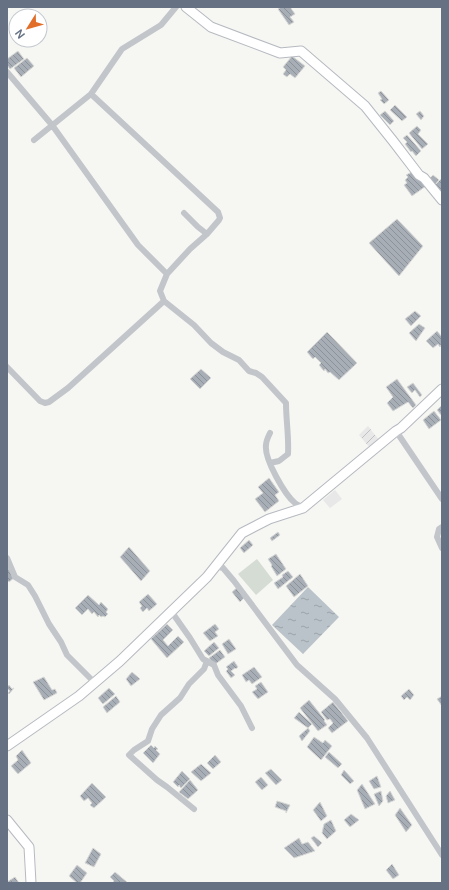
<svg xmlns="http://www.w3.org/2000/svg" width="449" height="890" font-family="Manrope,sans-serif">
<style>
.built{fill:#e7e8e7}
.industrial{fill:url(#industrial-furrows)}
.grass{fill:#d5dcd3}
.water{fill:url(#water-ripples)}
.building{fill:url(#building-back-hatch);stroke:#d8d8d6}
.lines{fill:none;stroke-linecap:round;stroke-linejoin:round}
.secondary-casing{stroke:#b6bac0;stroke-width:11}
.street{stroke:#c2c5c9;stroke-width:6}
.secondary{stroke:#fff;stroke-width:9}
</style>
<defs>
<pattern id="industrial-furrows" width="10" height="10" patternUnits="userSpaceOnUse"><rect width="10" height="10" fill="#e7e8e7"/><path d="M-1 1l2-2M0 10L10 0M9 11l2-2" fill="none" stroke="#bfc0c1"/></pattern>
<pattern id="water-ripples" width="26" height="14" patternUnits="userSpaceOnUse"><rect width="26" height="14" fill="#bac3c9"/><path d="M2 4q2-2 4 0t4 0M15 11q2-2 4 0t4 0" fill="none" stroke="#9ba3a9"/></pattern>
<pattern id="building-back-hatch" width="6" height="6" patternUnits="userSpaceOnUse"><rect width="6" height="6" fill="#a8aeb6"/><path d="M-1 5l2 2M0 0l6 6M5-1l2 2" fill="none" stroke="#8d929a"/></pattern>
</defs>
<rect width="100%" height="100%" fill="#f6f7f3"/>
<path class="built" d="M 335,490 L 342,499 L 330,508 L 323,500 Z"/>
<path class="industrial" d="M 368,426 L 379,440 L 370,448 L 359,435 Z"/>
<path class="grass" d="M 257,559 L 273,580 L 256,595 L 238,574 Z"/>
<path class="water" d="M 308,587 L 339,617 L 303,654 L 272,625 Z"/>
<path class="building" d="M 281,7 L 290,7 L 295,14 L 290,17 L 294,22 L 289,25 L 278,9 Z
M 18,51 L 24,59 L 10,69 L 7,65 L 7,59 Z
M 292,56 L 305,66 L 295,78 L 290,74 L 287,77 L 283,74 L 286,70 L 283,67 Z
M 27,58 L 34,66 L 21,77 L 14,68 Z
M 381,91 L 389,100 L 384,104 L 380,100 L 382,99 L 378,93 Z
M 395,105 L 407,117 L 402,121 L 390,110 Z
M 385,111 L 394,121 L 390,125 L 380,115 Z
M 420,111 L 424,116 L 421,120 L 416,114 Z
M 417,126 L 421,130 L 418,134 L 428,144 L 422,149 L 409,133 Z
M 407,135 L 421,151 L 416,156 L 412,151 L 411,152 L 405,144 L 407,142 L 403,138 Z
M 412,172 L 426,186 L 412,196 L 404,185 L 407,183 L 405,180 L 408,177 L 406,175 Z
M 433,175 L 439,180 L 433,187 L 427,181 Z
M 441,179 L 442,180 L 442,197 L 433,187 Z
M 397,219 L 423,246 L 399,276 L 369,243 Z
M 415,311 L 421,316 L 411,326 L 405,319 Z
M 419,324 L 425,328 L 416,341 L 409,333 Z
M 437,331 L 442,337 L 442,343 L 440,347 L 438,344 L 433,348 L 426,341 Z
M 327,332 L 357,363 L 339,380 L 330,372 L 328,373 L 325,369 L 324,371 L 319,365 L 321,363 L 315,357 L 313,359 L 307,352 Z
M 201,369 L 211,378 L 200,389 L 190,379 Z
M 397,379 L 416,405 L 413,408 L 408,402 L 393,411 L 387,403 L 393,397 L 386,387 Z
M 413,383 L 422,395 L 420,397 L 415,390 L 412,393 L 407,387 Z
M 442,405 L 442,416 L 437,410 Z
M 434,411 L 441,420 L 429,429 L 423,420 Z
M 269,478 L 279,492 L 275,495 L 279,501 L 265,512 L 255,499 L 263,493 L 258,487 Z
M 278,532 L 280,535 L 272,541 L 270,538 Z
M 249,540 L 253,545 L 244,553 L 240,548 Z
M 129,547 L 150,571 L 141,581 L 120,557 Z
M 276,554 L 286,569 L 277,576 L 271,566 L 272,565 L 268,559 Z
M 7,567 L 15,577 L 9,582 L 7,580 Z
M 288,571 L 293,577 L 278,589 L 274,583 L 283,577 L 282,575 Z
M 300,574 L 308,586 L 294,597 L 286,586 Z
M 238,587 L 245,597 L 240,602 L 232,592 Z
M 148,594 L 157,604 L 149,611 L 147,608 L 143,612 L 140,608 L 142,606 L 139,602 Z
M 88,595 L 99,605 L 101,602 L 108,609 L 106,612 L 108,614 L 105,617 L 103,616 L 101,617 L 99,615 L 98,617 L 94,612 L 92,614 L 88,609 L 82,615 L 75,608 Z
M 167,624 L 173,630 L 163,640 L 168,646 L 178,636 L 184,642 L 167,658 L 151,639 Z
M 215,624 L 219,629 L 215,632 L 218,636 L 210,641 L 203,633 Z
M 229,639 L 236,649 L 228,654 L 222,644 Z
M 214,642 L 219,648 L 209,656 L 204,651 Z
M 220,650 L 225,657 L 214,665 L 209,658 Z
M 234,661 L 238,667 L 236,669 L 235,668 L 231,671 L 235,675 L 231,678 L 226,671 L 228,669 L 226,667 Z
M 254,667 L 262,677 L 252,684 L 249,680 L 246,682 L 242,675 Z
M 132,672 L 140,679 L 131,686 L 126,679 Z
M 44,677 L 52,690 L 55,689 L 57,693 L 44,700 L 33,682 Z
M 261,682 L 268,692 L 258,699 L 252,692 L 257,689 L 255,686 Z
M 9,685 L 12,689 L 14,688 L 9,694 L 8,693 L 10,691 L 7,688 Z
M 109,688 L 115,694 L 103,704 L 98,698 Z
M 409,689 L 414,695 L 410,700 L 407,697 L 404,700 L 401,696 Z
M 116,696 L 120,702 L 107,713 L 103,707 Z
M 442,696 L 442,706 L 437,699 Z
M 309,700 L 325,720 L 324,721 L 327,725 L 318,731 L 300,708 Z
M 333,702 L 348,721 L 332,733 L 328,728 L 333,723 L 330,719 L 327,720 L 321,712 Z
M 299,712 L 312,724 L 308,728 L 294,718 Z
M 308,728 L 310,731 L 302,741 L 299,736 Z
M 314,737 L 323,743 L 325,740 L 332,746 L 321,760 L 307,747 Z
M 151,745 L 154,748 L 155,746 L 158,749 L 156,750 L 160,754 L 153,763 L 143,753 Z
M 22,750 L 31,763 L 18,774 L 11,766 L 18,760 L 16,756 Z
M 329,752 L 342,764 L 338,768 L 325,757 Z
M 215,755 L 221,762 L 213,769 L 207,763 Z
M 201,764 L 211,773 L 201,781 L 191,772 Z
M 271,769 L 282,780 L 276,785 L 265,773 Z
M 344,770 L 354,781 L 350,784 L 341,775 Z
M 182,771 L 190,779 L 181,788 L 179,785 L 178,787 L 173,782 Z
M 377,776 L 381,787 L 374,789 L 369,781 Z
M 261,777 L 268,785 L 262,790 L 255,782 Z
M 190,780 L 198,790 L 188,799 L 179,792 Z
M 92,783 L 106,797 L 94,808 L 90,805 L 92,803 L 88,798 L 84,801 L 80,796 Z
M 362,784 L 375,804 L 365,809 L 357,790 Z
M 381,791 L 383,801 L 379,806 L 374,794 Z
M 390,791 L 395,800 L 388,803 L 386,796 Z
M 277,801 L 290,805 L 286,813 L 286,811 L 275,807 Z
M 320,802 L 327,816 L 321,821 L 313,810 Z
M 400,808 L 412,825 L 406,832 L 395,815 Z
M 351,814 L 359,820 L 350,827 L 344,820 Z
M 331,820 L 336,831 L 327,839 L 322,833 L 324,824 Z
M 314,836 L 322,843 L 318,847 L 311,838 Z
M 299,838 L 302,844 L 308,842 L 315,851 L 294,858 L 284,848 Z
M 93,848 L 101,854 L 94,867 L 85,863 Z
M 392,864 L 399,875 L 393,879 L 386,870 Z
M 77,865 L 87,873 L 80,883 L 77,883 L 69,876 Z
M 115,872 L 128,883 L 112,883 L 114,881 L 110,877 Z
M 15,877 L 19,883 L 7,883 L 7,882 Z"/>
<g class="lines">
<g class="secondary-casing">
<path id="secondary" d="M 186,7 L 211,27 L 280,53 L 301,51 L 365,106 L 393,141 L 419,175 L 424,178 L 442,200
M 7,746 L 79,696 L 120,661 L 207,577 L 242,533 L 269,519 L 303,508 L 396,431 L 401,428 L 442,389
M 7,820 L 29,847 L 31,883"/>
</g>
<path class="street" d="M 7,72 L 52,125 L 138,245 L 167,274
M 91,94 L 218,212 L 220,218 L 219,220 L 207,234
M 34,140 L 91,94 L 122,49 L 161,25 L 176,7
M 184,213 L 198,227 L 207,234 L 190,249 L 167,274 L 160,291 L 164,301 L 194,325 L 211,343 L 223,352 L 239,360 L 249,371 L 256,373 L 262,377 L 286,403 C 286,420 289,437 288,454 L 279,461 L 270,463
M 7,367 L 40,401 L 45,403 L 49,402 L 68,388 L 164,301
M 396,431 L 442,499
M 270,433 C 268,437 266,441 266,445 C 264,459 285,495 295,503 C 297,505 301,506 303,508
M 442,527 L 439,529 L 437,537 L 442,548
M 7,558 L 15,577 L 28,585 L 35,596 L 49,624 L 61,642 L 67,655 L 90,678 L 94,683
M 216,566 L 223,568 L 234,581 L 297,665 L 335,699 L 367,738 L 442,855
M 171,611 L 190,638 L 203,659 L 214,665 L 218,675 L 241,706 L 252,728
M 194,809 L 167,787 L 157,780 L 129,755 L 134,750 L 148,741 L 152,729 L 161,715 L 180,698 L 189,684 L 204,669 L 207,661"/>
<use href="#secondary" class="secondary"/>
</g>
<rect width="449" height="890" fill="none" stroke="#667284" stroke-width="16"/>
<g transform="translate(28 28) rotate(233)"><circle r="19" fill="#ffffff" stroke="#c2c7ce"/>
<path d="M0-3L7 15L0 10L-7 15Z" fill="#e16e29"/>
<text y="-6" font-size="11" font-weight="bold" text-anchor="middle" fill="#667284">N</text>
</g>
</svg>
